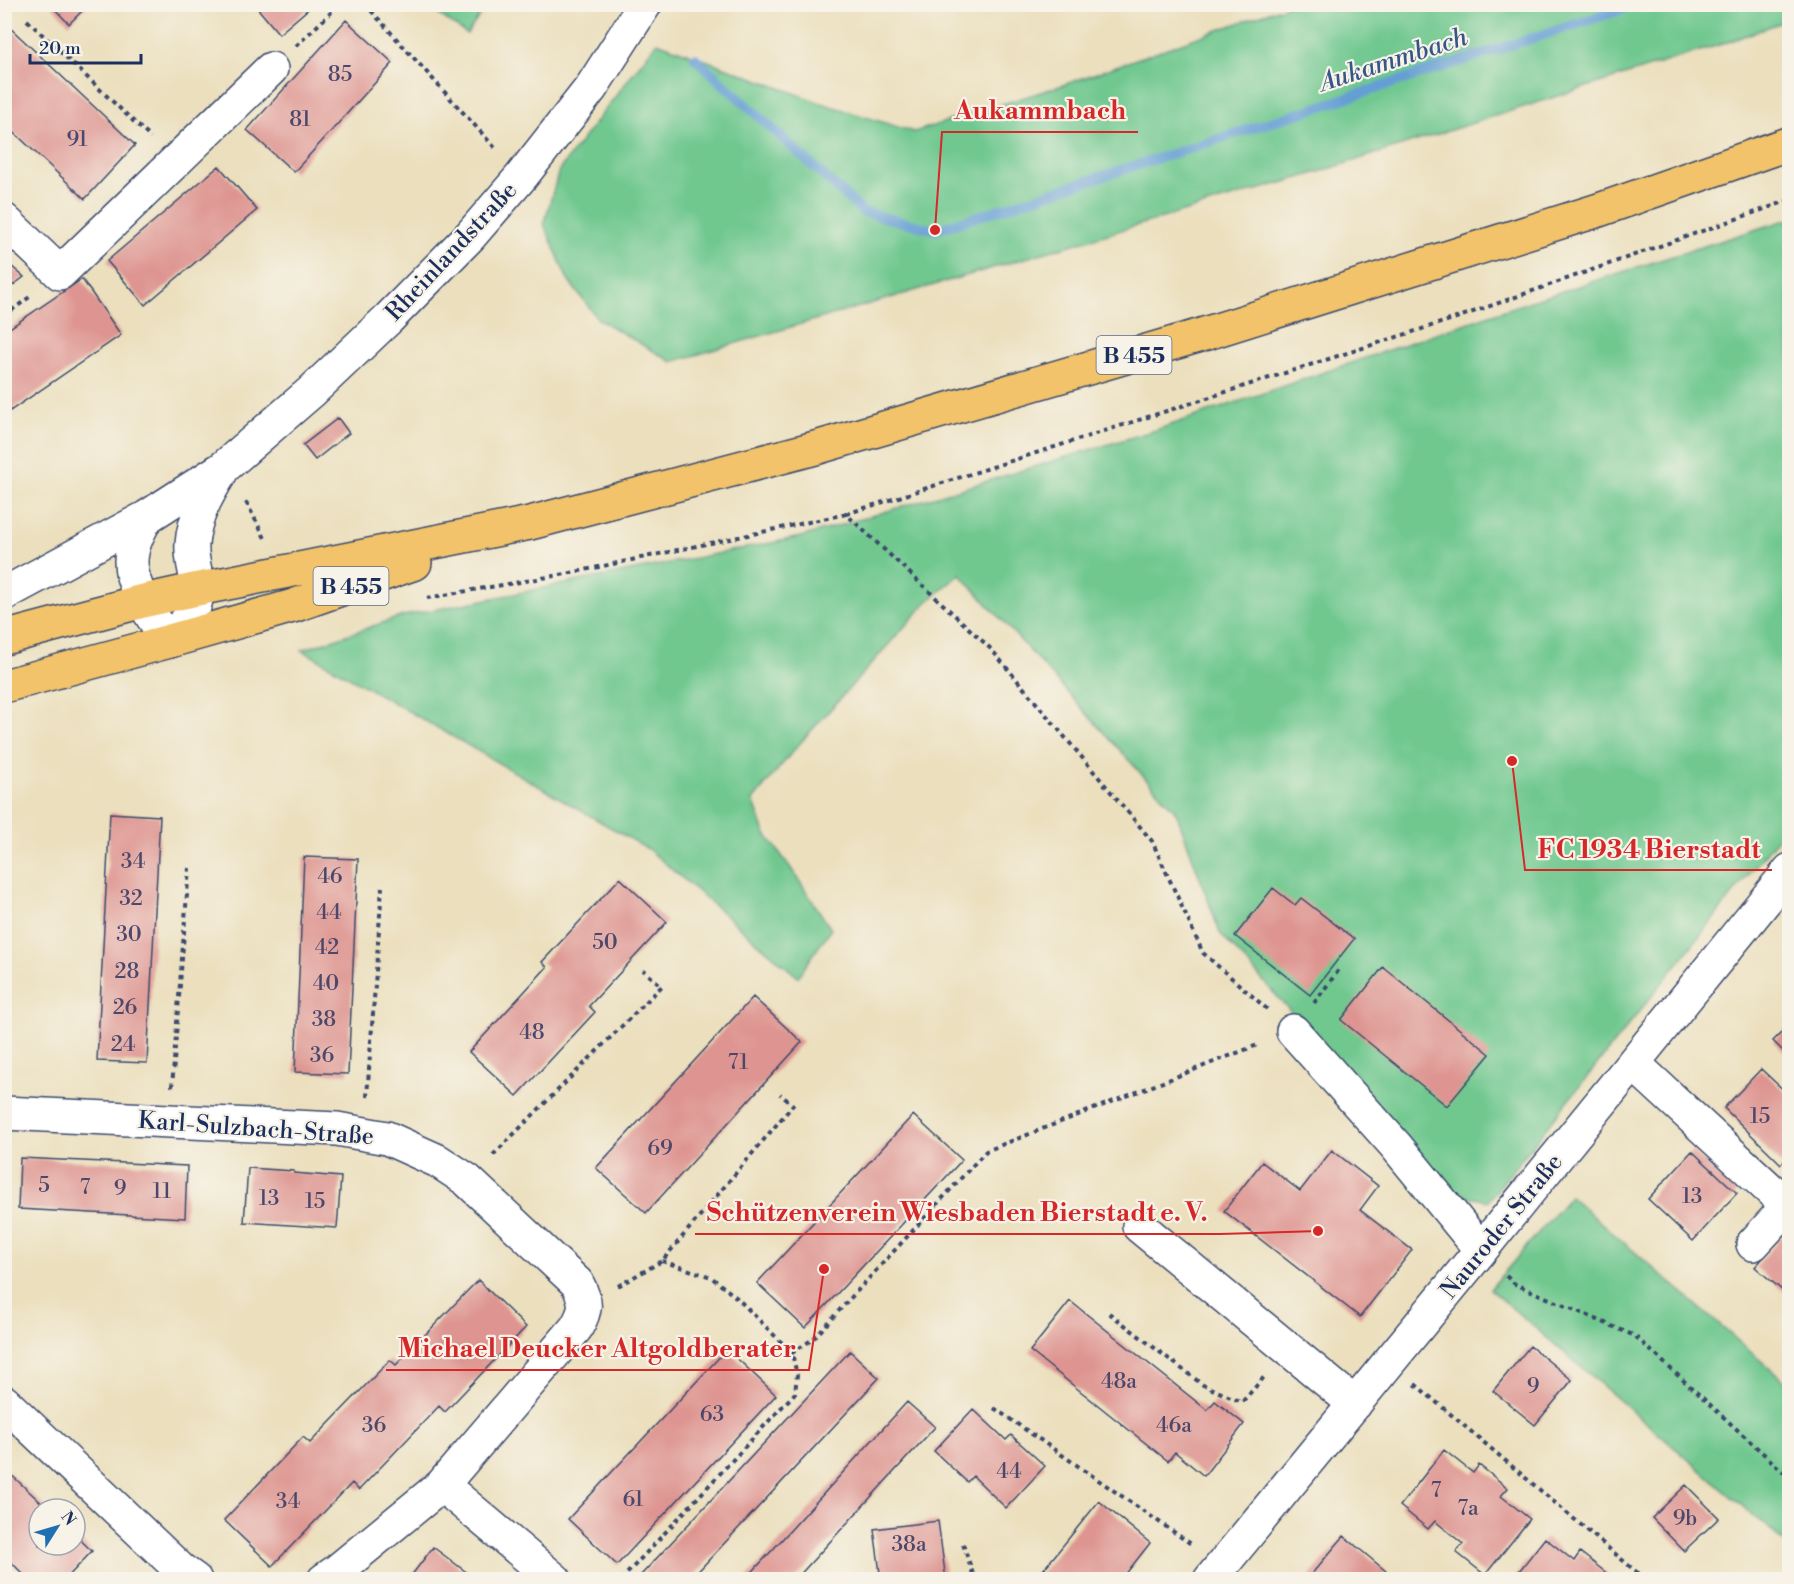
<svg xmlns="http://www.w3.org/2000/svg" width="1794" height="1584" font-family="'Libre Bodoni',serif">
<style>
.green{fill:#6fc88f;stroke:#457c76;stroke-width:1.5}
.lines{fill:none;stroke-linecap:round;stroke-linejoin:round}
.stream{stroke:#659ed4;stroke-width:10}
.building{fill:#de9591}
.minor-casing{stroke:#3a496c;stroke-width:36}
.major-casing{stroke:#3a496c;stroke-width:36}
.path{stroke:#3a496c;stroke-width:4;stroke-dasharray:4.5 4.5;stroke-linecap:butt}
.minor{stroke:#fff;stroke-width:33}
.major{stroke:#f2c36a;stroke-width:33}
.labels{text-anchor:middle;stroke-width:4.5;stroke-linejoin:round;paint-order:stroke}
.number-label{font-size:21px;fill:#4c486b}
.shield{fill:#f7f3e8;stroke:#5d6a87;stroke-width:1.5}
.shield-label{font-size:22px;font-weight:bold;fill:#1b2f5e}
.street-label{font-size:24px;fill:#1b2f5e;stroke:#f7f3e8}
.water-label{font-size:26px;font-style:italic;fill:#355687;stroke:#f7f3e8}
.leader{fill:none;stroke:#d62828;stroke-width:2}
.callout-dot{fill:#d62828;stroke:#f7f3e8;stroke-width:2}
.callout-label{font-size:26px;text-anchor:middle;font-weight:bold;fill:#d62828;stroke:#f7f3e8;stroke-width:4.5;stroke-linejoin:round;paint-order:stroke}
</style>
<rect width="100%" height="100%" fill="#f7f3e8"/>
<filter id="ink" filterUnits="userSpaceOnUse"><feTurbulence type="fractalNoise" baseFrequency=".0167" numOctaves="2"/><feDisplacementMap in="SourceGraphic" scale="12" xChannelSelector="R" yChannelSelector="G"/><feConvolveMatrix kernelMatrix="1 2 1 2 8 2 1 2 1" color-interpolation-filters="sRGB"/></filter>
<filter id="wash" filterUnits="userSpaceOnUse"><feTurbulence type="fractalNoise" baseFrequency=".008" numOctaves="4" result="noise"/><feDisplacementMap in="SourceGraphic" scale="24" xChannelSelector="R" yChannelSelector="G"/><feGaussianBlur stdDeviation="1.35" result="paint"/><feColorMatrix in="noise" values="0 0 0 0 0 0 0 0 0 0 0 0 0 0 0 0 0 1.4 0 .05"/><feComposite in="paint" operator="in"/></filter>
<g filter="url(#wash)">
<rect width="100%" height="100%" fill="#ebdfbd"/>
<path class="green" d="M 425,5 L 487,5 L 467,34 Z
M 1289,5 L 1789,4 L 1790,19 L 1725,43 L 1319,172 L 672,362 L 598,319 L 568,280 L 544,224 L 559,170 L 657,42 L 821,103 L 914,132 L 1063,85 Z
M 1789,219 L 1789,824 L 1488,1201 L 1455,1194 L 1220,933 L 1176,812 L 960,574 L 925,604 L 793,751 L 753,800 L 765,833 L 790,867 L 831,929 L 798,977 L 648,849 L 302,650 L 403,616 L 801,537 L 1156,430 L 1525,303 Z
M 1570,1196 L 1789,1385 L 1789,1546 L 1490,1289 Z"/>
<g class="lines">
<path class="stream" d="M 695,58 L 863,212 L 935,230 L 1639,4"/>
</g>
<g id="blocks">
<path class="building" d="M 50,4 L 89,4 L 69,24 Z
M 254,4 L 314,4 L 279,34 Z
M 346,20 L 393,63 L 294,172 L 247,130 Z
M 6,24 L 135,145 L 85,199 L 4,123 L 4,26 Z
M 219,166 L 257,210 L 145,305 L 107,261 Z
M 4,260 L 24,277 L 4,292 Z
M 82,279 L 121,335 L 4,415 L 4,332 Z
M 338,418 L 349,433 L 315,460 L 303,445 Z
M 110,813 L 160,816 L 147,1063 L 97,1061 Z
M 304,857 L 358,859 L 348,1074 L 295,1072 Z
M 620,878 L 667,922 L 589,1006 L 595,1012 L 517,1096 L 469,1052 L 547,967 L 542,962 Z
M 1273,888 L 1295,905 L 1301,898 L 1354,939 L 1310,995 L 1235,936 Z
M 1383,967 L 1490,1054 L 1447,1106 L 1341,1020 Z
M 753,997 L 802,1042 L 646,1213 L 596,1168 Z
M 1790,1024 L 1790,1058 L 1773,1041 Z
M 1761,1069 L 1790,1096 L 1790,1114 L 1786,1118 L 1790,1121 L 1790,1154 L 1781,1164 L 1724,1108 Z
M 913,1115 L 962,1160 L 805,1328 L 757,1283 Z
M 1332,1150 L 1378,1186 L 1360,1210 L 1412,1250 L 1360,1317 L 1224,1211 L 1262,1162 L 1300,1191 Z
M 1692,1151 L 1737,1193 L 1693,1241 L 1648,1199 Z
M 20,1158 L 187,1166 L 185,1218 L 18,1209 Z
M 248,1168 L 294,1171 L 294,1173 L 341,1177 L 337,1228 L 244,1222 Z
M 1790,1227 L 1790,1297 L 1755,1267 Z
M 478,1280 L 526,1327 L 445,1412 L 439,1406 L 359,1490 L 352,1483 L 272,1566 L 224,1520 L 303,1437 L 310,1443 L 390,1360 L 396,1365 Z
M 1070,1301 L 1207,1410 L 1215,1401 L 1244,1424 L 1204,1476 L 1175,1452 L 1168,1461 L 1030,1351 Z
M 1530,1346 L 1572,1380 L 1535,1425 L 1493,1391 Z
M 727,1349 L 776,1395 L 617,1565 L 568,1519 Z
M 850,1351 L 879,1378 L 690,1580 L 646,1580 L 641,1575 Z
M 907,1402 L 935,1427 L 795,1580 L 745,1580 Z
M 973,1409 L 1006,1440 L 1011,1435 L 1045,1466 L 1006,1508 L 973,1476 L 967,1482 L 934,1451 Z
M 1444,1450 L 1473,1473 L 1479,1465 L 1508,1488 L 1501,1496 L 1530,1519 L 1485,1575 L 1456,1552 L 1463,1544 L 1435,1521 L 1428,1529 L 1400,1506 Z
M 5,1469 L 48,1509 L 39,1509 L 39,1545 L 75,1545 L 75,1535 L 92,1551 L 65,1580 L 29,1580 L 5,1556 Z
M 1686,1485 L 1719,1518 L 1684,1551 L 1652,1518 Z
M 1099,1501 L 1150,1543 L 1121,1580 L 1035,1580 Z
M 938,1521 L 946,1580 L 881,1580 L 874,1529 Z
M 1344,1536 L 1387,1572 L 1381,1580 L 1312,1580 L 1309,1577 Z
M 1545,1538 L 1574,1561 L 1580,1552 L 1609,1575 L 1605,1580 L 1512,1580 Z
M 433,1547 L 465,1571 L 476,1580 L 408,1580 Z"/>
</g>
</g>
<g filter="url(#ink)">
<use href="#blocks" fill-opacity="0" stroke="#3a496c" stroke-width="1.5"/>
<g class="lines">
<g class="minor-casing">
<path id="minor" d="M 4,220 L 60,273 L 271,69
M 147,517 C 139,530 131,546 131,562 C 131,589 154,621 170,641 C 189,621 201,605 196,576 C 194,566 191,555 192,544 C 194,517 207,495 221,472
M 4,594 L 147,517 L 223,468 L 311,392 L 389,318 L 470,236 L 521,177 L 591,88 L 645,4
M 1293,1031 L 1396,1146 L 1481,1250
M 1633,1063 L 1788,1206 L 1753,1244
M 4,1113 L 337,1129 L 387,1138 L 438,1161 L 467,1180 L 577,1283 C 587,1302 587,1309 576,1328 L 442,1485 L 337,1571 L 324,1580
M 1139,1226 L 1355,1404
M 4,1402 L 181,1570 L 195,1580
M 442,1485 L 555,1580
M 1210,1580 L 1481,1250 L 1790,870"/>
</g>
<g class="major-casing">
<path id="major" d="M 4,638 L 143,601 L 198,589 L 530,523 L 819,447 L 1201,335 L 1599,210 L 1790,143
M 4,686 L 170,641 L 293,606 L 415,563"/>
</g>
<path class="path" d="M 365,4 L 497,150
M 27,20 L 151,138
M 296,46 L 340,4
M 4,316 L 31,296
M 246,502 L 266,540
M 846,514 L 1453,319 L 1790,200
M 427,598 L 566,574 L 846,514 L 991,649 L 1152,841 L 1203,953 L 1267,1009
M 1314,1003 L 1341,967
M 172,1087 L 189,868
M 367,1097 L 382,887
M 493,1155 L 662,986 L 643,970
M 662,1261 L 711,1277 L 737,1298 L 792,1353 L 813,1339 L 986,1151 L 1260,1044
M 1506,1276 L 1515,1284 L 1635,1336 L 1790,1478
M 618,1286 L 662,1261 L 793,1105 L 780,1094
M 1109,1313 L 1203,1385 L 1242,1402 L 1266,1375
M 1415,1384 L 1646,1580
M 994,1408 L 1194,1546
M 963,1544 L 975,1580
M 621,1580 L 795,1393 L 797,1375 L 792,1353"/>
<use href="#minor" class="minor"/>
<use href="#major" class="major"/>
</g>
</g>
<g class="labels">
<g class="number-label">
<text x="340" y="81">85</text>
<text x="300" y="126">81</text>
<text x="77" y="146">91</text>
<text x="133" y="868">34</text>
<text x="330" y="883">46</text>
<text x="131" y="905">32</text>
<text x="329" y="919">44</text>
<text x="129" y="941">30</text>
<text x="605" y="949">50</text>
<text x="327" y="954">42</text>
<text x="127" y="978">28</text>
<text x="326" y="990">40</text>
<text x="125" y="1014">26</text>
<text x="324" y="1026">38</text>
<text x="532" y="1039">48</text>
<text x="123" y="1051">24</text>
<text x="322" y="1062">36</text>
<text x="738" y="1069">71</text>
<text x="1760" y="1123">15</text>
<text x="660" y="1155">69</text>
<text x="44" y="1192">5</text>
<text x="85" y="1194">7</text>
<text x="120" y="1195">9</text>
<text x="162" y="1198">11</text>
<text x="1692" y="1203">13</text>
<text x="269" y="1205">13</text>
<text x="315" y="1208">15</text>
<text x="1119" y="1388">48a</text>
<text x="1533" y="1393">9</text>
<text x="712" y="1421">63</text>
<text x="374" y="1432">36</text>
<text x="1174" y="1432">46a</text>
<text x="1009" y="1478">44</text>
<text x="1436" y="1497">7</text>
<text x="633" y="1506">61</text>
<text x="288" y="1508">34</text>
<text x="1468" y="1515">7a</text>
<text x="1685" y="1525">9b</text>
<text x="909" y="1551">38a</text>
</g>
<g class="shield">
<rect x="1096.5" y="336" width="75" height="38" rx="4.5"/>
<rect x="313.5" y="567" width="75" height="38" rx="4.5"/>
</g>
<g class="shield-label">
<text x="1134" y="363">B 455</text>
<text x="351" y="594">B 455</text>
</g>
<g class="street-label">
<text transform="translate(451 251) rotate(-47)" y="8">Rheinlandstraße</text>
<text transform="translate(256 1128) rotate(4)" y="8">Karl-Sulzbach-Straße</text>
<text transform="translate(1501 1226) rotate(-51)" y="8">Nauroder Straße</text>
</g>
<g class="water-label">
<text transform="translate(1393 59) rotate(-18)" y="9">Aukammbach</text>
</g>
</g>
<path class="leader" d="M935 230L942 132H1138M1512 761L1525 870H1772M1318 1231L1220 1234H695M824 1269L809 1370H386"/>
<g class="callout-dot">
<circle cx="935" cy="230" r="6"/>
<circle cx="1512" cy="761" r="6"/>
<circle cx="1318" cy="1231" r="6"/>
<circle cx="824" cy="1269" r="6"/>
</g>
<g class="callout-label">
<text x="1040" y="119">Aukammbach</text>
<text x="1649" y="858">FC 1934 Bierstadt</text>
<text x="957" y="1221">Schützenverein Wiesbaden Bierstadt e. V.</text>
<text x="597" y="1357">Michael Deucker Altgoldberater</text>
</g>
<rect width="1794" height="1584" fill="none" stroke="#f7f3e8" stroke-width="24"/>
<g transform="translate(57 1527) rotate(53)"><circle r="28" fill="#f7f3e8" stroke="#9fa5b1" stroke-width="1.5"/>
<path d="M0-4.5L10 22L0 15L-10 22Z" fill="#1f6fb2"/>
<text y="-9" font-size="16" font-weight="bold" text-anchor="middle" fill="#1b2f5e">N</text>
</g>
<path d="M30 54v9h111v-9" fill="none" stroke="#1b2f5e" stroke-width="3"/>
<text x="39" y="54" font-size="18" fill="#1b2f5e" stroke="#f7f3e8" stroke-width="4.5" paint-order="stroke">20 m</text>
</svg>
